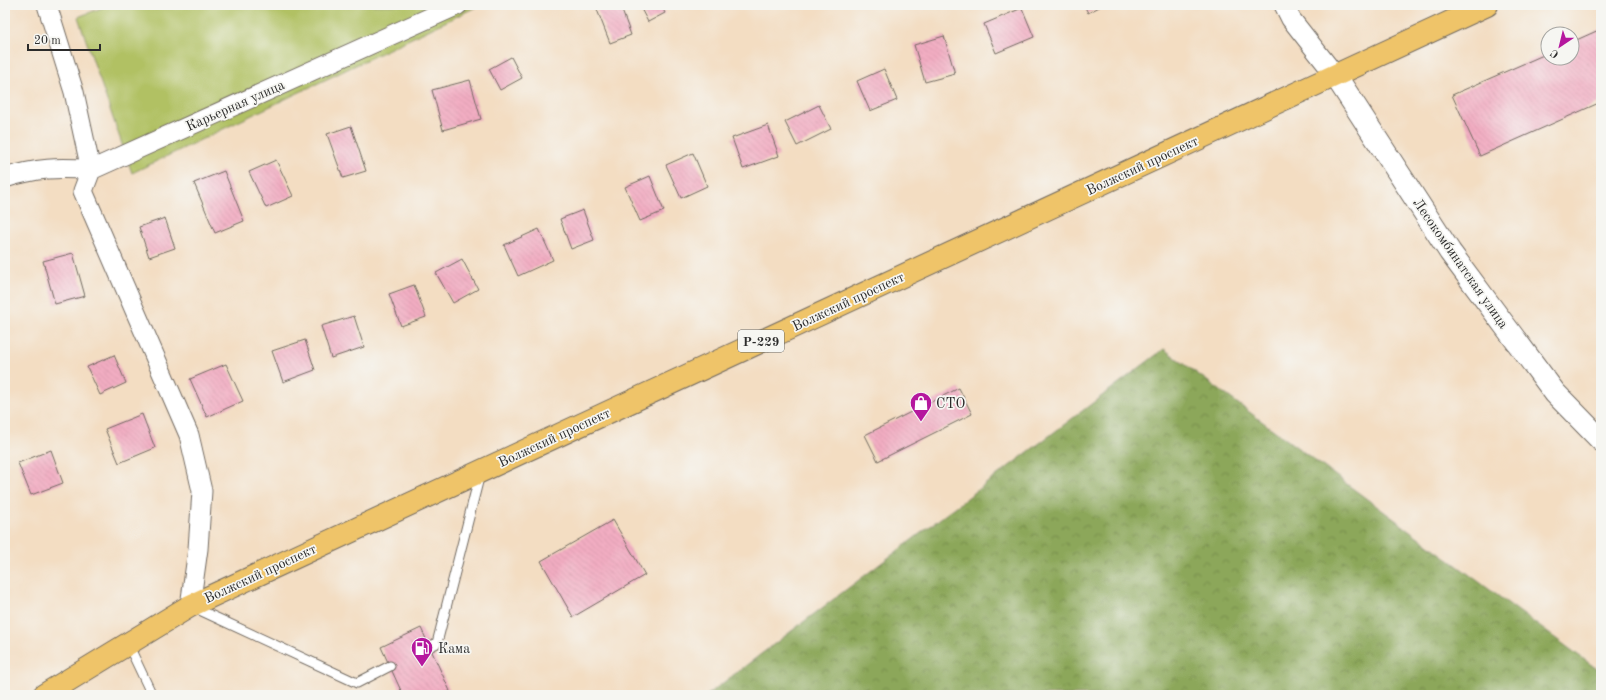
<svg xmlns="http://www.w3.org/2000/svg" width="1606" height="700" font-family="'Old Standard TT',serif">
<style>
.green{fill:#b1c164;stroke:#6e7648}
.forest{fill:url(#forest-crowns);stroke:#5c6942}
.building{fill:url(#building-back-hatch)}
.lines{fill:none;stroke-linecap:round;stroke-linejoin:round}
.service-casing{stroke:#716960;stroke-width:11}
.minor-casing{stroke:#716960;stroke-width:21}
.tertiary-casing{stroke:#716960;stroke-width:24}
.primary-casing{stroke:#716960;stroke-width:24}
.service{stroke:#fff;stroke-width:9}
.minor{stroke:#fff;stroke-width:19}
.tertiary{stroke:#fff;stroke-width:22}
.primary{stroke:#efc469;stroke-width:22}
.labels{text-anchor:middle;stroke-width:3.5;stroke-linejoin:round;paint-order:stroke}
.shield{fill:#f6f6f2;stroke:#686867;stroke-width:1}
.shield-label{font-size:13px;font-weight:bold;fill:#2b2b2b}
.street-label{font-size:14px;fill:#2b2b2b;stroke:#f6f6f2}
.poi-label{font-size:14px;fill:#2b2b2b;stroke:#f6f6f2;text-anchor:start}
</style>
<defs>
<pattern id="forest-crowns" width="20" height="18" patternUnits="userSpaceOnUse"><rect width="20" height="18" fill="#8ca75a"/><path d="M2 6a3 3 0 1 1 6 0M12 15a3 3 0 1 1 6 0" fill="none" stroke="#73884b"/></pattern>
<pattern id="building-back-hatch" width="6" height="6" patternUnits="userSpaceOnUse"><rect width="6" height="6" fill="#f2adc2"/><path d="M-1 5l2 2M0 0l6 6M5-1l2 2" fill="none" stroke="#d095a7"/></pattern>
</defs>
<rect width="100%" height="100%" fill="#f6f6f2"/>
<filter id="ink" filterUnits="userSpaceOnUse"><feTurbulence type="fractalNoise" baseFrequency=".025" numOctaves="2"/><feDisplacementMap in="SourceGraphic" scale="8" xChannelSelector="R" yChannelSelector="G"/><feConvolveMatrix kernelMatrix="1 2 1 2 8 2 1 2 1" color-interpolation-filters="sRGB"/></filter>
<filter id="wash" filterUnits="userSpaceOnUse"><feTurbulence type="fractalNoise" baseFrequency=".012" numOctaves="4" result="noise"/><feDisplacementMap in="SourceGraphic" scale="16" xChannelSelector="R" yChannelSelector="G"/><feGaussianBlur stdDeviation="0.9" result="paint"/><feColorMatrix in="noise" values="0 0 0 0 0 0 0 0 0 0 0 0 0 0 0 0 0 1.4 0 .05"/><feComposite in="paint" operator="in"/></filter>
<g filter="url(#wash)">
<rect width="100%" height="100%" fill="#f3ddc2"/>
<path class="green" d="M 109,5 L 480,5 L 132,173 L 78,17 Z"/>
<path class="forest" d="M 1164,349 L 1601,672 L 1601,695 L 707,695 Z"/>
<g id="blocks">
<path class="building" d="M 601,5 L 620,5 L 631,35 L 610,43 L 596,7 Z
M 639,5 L 661,5 L 665,13 L 648,22 Z
M 1084,5 L 1103,5 L 1088,13 Z
M 1022,8 L 1034,37 L 996,53 L 984,24 Z
M 1601,29 L 1601,102 L 1480,156 L 1452,95 L 1548,53 L 1548,58 L 1572,58 L 1572,42 Z
M 944,36 L 955,74 L 925,82 L 914,45 Z
M 511,57 L 522,78 L 500,90 L 489,69 Z
M 884,69 L 897,100 L 870,111 L 857,81 Z
M 470,80 L 481,119 L 443,130 L 432,90 Z
M 819,105 L 831,129 L 797,146 L 785,122 Z
M 768,125 L 779,156 L 743,169 L 732,138 Z
M 351,126 L 366,171 L 343,178 L 327,134 Z
M 693,153 L 707,186 L 681,198 L 666,165 Z
M 276,160 L 293,196 L 266,208 L 249,172 Z
M 224,171 L 244,221 L 215,233 L 194,183 Z
M 650,176 L 664,211 L 640,221 L 625,187 Z
M 583,210 L 594,240 L 571,249 L 560,219 Z
M 165,218 L 175,248 L 149,257 L 139,227 Z
M 539,229 L 553,260 L 518,276 L 504,245 Z
M 73,253 L 85,296 L 55,304 L 43,261 Z
M 462,259 L 478,289 L 453,303 L 436,273 Z
M 414,285 L 426,317 L 401,326 L 389,294 Z
M 354,316 L 364,347 L 331,358 L 321,326 Z
M 305,340 L 315,370 L 283,382 L 272,351 Z
M 114,355 L 126,383 L 100,395 L 87,367 Z
M 226,364 L 243,401 L 207,417 L 190,379 Z
M 959,388 L 972,414 L 878,461 L 865,435 Z
M 142,414 L 155,448 L 119,463 L 105,429 Z
M 51,450 L 63,483 L 31,495 L 18,463 Z
M 613,520 L 645,575 L 573,617 L 541,561 Z
M 421,628 L 450,691 L 442,695 L 403,695 L 381,647 Z"/>
</g>
</g>
<g filter="url(#ink)">
<use href="#blocks" fill-opacity="0" stroke="#716960" stroke-width="1"/>
<g class="lines">
<g class="service-casing">
<path id="service" d="M 193,607 L 357,683 L 390,666
M 128,644 L 152,695
M 429,647 L 437,643 L 480,474"/>
</g>
<g class="minor-casing">
<path id="minor" d="M 47,5 L 74,92 L 91,170 L 83,191 L 189,435 L 202,491 L 198,549 L 190,606
M 1284,5 L 1291,19 L 1335,75
M 5,178 C 36,168 59,167 91,170 L 458,5"/>
</g>
<g class="tertiary-casing">
<path id="tertiary" d="M 1335,75 L 1450,252 L 1555,393 L 1601,440"/>
</g>
<g class="primary-casing">
<path id="primary" d="M 44,695 L 190,606 L 1487,5"/>
</g>
<use href="#service" class="service"/>
<use href="#minor" class="minor"/>
<use href="#tertiary" class="tertiary"/>
<use href="#primary" class="primary"/>
</g>
</g>
<defs>
<g id="shop-pin" transform="scale(1.15)"><path d="M0 17L-7.5 6A9.5 9.5 0 1 1 7.5 6Z" fill="#b5179e" stroke="#f6f6f2"/><path d="M-5-2.5h2.3a2.7 3.5 0 0 1 5.4 0H5L5.5 6h-11ZM-1.5-2.5h3a1.5 2.3 0 0 0-3 0Z" fill="#fff"/></g>
<g id="fuel-pin" transform="scale(1.15)"><path d="M0 17L-7.5 6A9.5 9.5 0 1 1 7.5 6Z" fill="#b5179e" stroke="#f6f6f2"/><path d="M-5.5-6h7V0h2V4h1.3V-2.5L3-4.5l.8-.8L6-3V5H2.5V1h-1V6h-7ZM-4.2-4.7v3.2H.2V-4.7Z" fill="#fff"/></g>
</defs>
<g fill-rule="evenodd">
<use href="#shop-pin" x="921" y="403"/>
<use href="#fuel-pin" x="422" y="648"/>
</g>
<g class="labels">
<rect class="shield" x="738" y="330" width="46" height="22" rx="3"/>
<g class="shield-label">
<text x="761" y="346">Р-229</text>
</g>
<g class="street-label">
<text transform="translate(235 105) rotate(-24)" y="5">Карьерная улица</text>
<text transform="translate(1142 165) rotate(-25)" y="5">Волжский проспект</text>
<text transform="translate(1461 263) rotate(55)" y="5">Лесокомбинатская улица</text>
<text transform="translate(848 301) rotate(-25)" y="5">Волжский проспект</text>
<text transform="translate(554 437) rotate(-25)" y="5">Волжский проспект</text>
<text transform="translate(260 573) rotate(-25)" y="5">Волжский проспект</text>
</g>
<g class="poi-label">
<text x="936" y="408">СТО</text>
<text x="438" y="653">Кама</text>
</g>
</g>
<rect width="1606" height="700" fill="none" stroke="#f6f6f2" stroke-width="20"/>
<g transform="translate(1560 46) rotate(215)"><circle r="19" fill="#f6f6f2" stroke="#a5a5a2"/>
<path d="M0-3L7 15L0 10L-7 15Z" fill="#b5179e"/>
<text y="-6" font-size="11" font-weight="bold" text-anchor="middle" fill="#2b2b2b">С</text>
</g>
<path d="M28 44v6h72v-6" fill="none" stroke="#2b2b2b" stroke-width="2"/>
<text x="34" y="44" font-size="12" fill="#2b2b2b" stroke="#f6f6f2" stroke-width="3" paint-order="stroke">20 m</text>
</svg>
